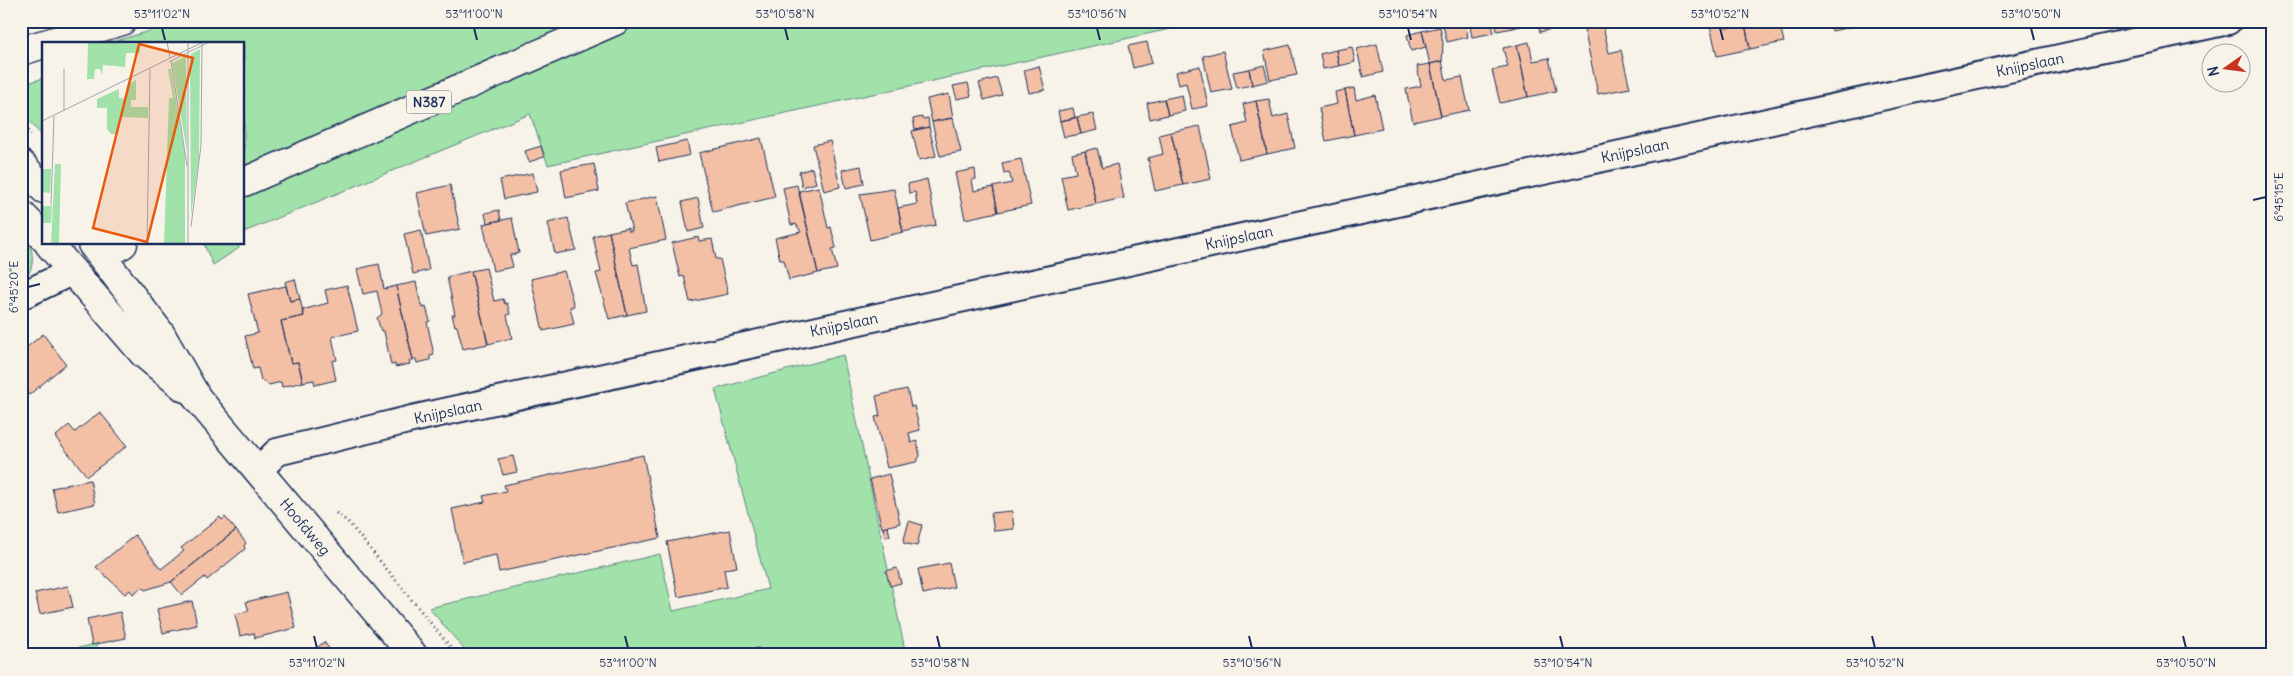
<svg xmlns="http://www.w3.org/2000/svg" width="2293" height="676" font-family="Delius,sans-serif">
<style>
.green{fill:#a1e1aa;stroke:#5e8884}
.building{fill:#f3bfa5;stroke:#1b2f5e}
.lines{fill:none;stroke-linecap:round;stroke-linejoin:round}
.minor-casing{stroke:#1b2f5e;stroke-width:30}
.secondary-casing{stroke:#1b2f5e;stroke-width:31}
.trunk-casing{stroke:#1b2f5e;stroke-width:31}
.path{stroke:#1b2f5e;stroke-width:3;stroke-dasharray:1 4;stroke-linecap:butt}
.minor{stroke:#f7f3e8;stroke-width:26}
.secondary{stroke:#f7f3e8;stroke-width:28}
.trunk{stroke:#f7f3e8;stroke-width:28}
.ticks{fill:none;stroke:#1b2f5e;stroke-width:2}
.labels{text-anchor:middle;stroke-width:4;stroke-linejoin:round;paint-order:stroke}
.shield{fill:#f7f3e8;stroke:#5d6a87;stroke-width:1}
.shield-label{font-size:14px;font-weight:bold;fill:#1b2f5e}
.street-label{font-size:15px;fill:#1b2f5e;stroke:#f7f3e8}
.inset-road{fill:none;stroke:#9fa5b1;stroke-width:1}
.view{fill:#e8590c;fill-opacity:0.15;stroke:#e8590c;stroke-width:2.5}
.inset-edge{fill:none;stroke:#1b2f5e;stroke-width:2.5}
.neatline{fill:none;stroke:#1b2f5e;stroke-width:2}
.ticks-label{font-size:12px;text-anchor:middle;fill:#1b2f5e}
</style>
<rect width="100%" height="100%" fill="#f7f3e8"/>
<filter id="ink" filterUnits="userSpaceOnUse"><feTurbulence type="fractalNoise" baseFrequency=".02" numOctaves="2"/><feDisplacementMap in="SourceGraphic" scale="10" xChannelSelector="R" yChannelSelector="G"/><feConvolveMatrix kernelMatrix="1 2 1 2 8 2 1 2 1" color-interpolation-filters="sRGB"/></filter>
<g filter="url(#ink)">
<path class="green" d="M 184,21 L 587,21 L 244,169 L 244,44 L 105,44 Z
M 649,21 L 1207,21 L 548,165 L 530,114 L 244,232 L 244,193 Z
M 44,78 L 44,138 L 21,112 L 21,85 Z
M 21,227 C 32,244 40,267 21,282 Z
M 204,244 L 239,244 L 239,248 L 213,265 Z
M 843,355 L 906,655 L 469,655 L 429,608 L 660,554 L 673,611 L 768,589 L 715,389 Z
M 96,644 L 99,655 L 46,655 Z"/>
<path class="building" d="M 1442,21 L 1465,21 L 1468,37 L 1447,42 Z
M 1469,21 L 1491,21 L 1494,33 L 1472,37 Z
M 1495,21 L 1511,21 L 1513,28 L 1497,31 Z
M 1511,21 L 1528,21 L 1529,24 L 1513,28 Z
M 1538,21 L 1555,21 L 1556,28 L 1540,32 Z
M 1602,21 L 1609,53 L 1621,50 L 1630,88 L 1598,94 L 1583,24 Z
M 1709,21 L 1724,21 L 1726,28 L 1745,24 L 1750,49 L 1717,56 Z
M 1760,21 L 1779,21 L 1784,42 L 1750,49 L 1745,24 Z
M 1830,21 L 1864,21 L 1865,24 L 1832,31 Z
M 1440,27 L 1443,43 L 1442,61 L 1430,64 L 1422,31 Z
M 1422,31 L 1426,47 L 1411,51 L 1407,35 Z
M 1147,42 L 1152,63 L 1133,68 L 1128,46 Z
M 1529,42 L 1533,61 L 1549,58 L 1556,91 L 1528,97 L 1517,45 Z
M 1377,44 L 1383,72 L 1363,77 L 1357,49 Z
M 1290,45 L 1297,75 L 1270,80 L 1264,51 Z
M 1517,45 L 1528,97 L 1500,103 L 1492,70 L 1508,67 L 1503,48 Z
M 1352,47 L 1355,62 L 1339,66 L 1336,50 Z
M 1336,50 L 1339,66 L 1323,69 L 1320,54 Z
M 1223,51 L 1232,89 L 1211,93 L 1203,56 Z
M 1442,61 L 1446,80 L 1462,77 L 1469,110 L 1441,116 L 1430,64 Z
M 1430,64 L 1441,116 L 1413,122 L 1406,89 L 1421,86 L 1417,66 Z
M 1264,65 L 1268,81 L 1252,85 L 1249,69 Z
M 1039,66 L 1045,90 L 1029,93 L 1024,70 Z
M 1200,66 L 1208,106 L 1192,109 L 1186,83 L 1179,85 L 1176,72 Z
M 1249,69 L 1252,85 L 1237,88 L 1233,72 Z
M 997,78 L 1002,95 L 984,100 L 979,83 Z
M 968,83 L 971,96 L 957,99 L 953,86 Z
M 1354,88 L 1356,100 L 1375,95 L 1382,129 L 1354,135 L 1345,90 Z
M 1345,90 L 1354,135 L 1326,141 L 1319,108 L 1337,104 L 1335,92 Z
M 949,94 L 953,118 L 932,122 L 927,99 Z
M 1182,95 L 1185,111 L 1168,115 L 1164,99 Z
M 1164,99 L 1168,115 L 1150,119 L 1147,103 Z
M 1269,99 L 1273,118 L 1288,114 L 1295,148 L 1267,154 L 1256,101 Z
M 1256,101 L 1267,154 L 1239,160 L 1232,127 L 1247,123 L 1243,104 Z
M 1073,108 L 1075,118 L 1060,121 L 1058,111 Z
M 1093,114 L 1097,130 L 1081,134 L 1077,117 Z
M 922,117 L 922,119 L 928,118 L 929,127 L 915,130 L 913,119 Z
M 1077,117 L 1081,134 L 1064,137 L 1060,121 Z
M 951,118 L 953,118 L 961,152 L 940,156 L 932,122 Z
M 1200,126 L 1211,179 L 1183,185 L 1171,132 Z
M 929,127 L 936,156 L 919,160 L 912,131 Z
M 1171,132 L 1183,185 L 1155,191 L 1148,158 L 1163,154 L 1159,135 Z
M 761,138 L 775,197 L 713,212 L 699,153 Z
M 687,141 L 690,155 L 659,162 L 656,148 Z
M 830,141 L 840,187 L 824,191 L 813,145 Z
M 541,146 L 544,157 L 529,162 L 525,151 Z
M 1097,148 L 1102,168 L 1117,164 L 1124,198 L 1096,204 L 1085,151 Z
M 1085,151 L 1096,204 L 1068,210 L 1061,176 L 1076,173 L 1072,154 Z
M 1021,159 L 1031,205 L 998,212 L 993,187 L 1012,183 L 1009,172 L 1004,173 L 1002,163 Z
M 594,164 L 599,191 L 566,198 L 561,170 Z
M 861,166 L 864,184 L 846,188 L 842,170 Z
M 812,168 L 816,183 L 802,187 L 799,172 Z
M 975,169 L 976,179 L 972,180 L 974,191 L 993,187 L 998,212 L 965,219 L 955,173 Z
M 533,173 L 537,192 L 504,199 L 500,180 Z
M 927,179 L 936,225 L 903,232 L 898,208 L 917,204 L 915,192 L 909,193 L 908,184 Z
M 450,185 L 460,229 L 426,236 L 417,193 Z
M 797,185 L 818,273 L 789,280 L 784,260 L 780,260 L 775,238 L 801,232 L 796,224 L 791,225 L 783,188 Z
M 819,187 L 828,228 L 831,227 L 836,248 L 832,249 L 837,269 L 818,273 L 799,191 Z
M 894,189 L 903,232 L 870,240 L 860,194 Z
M 657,196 L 666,240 L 629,248 L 633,265 L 638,264 L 646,311 L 627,315 L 609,232 L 628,228 L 628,231 L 632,231 L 625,203 Z
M 698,198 L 704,228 L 688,232 L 682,202 Z
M 499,210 L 501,220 L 487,223 L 485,213 Z
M 512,218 L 519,253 L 510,255 L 513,267 L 493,271 L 483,224 Z
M 568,218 L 576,250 L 555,254 L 548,223 Z
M 421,230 L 429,270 L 413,274 L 404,234 Z
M 609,232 L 627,315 L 609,319 L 596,273 L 601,272 L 593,236 Z
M 698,237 L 699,241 L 712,239 L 716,259 L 720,259 L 728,294 L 690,302 L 684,276 L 680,277 L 672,243 Z
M 379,264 L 384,289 L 396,286 L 413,360 L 409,361 L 410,364 L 395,367 L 395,364 L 391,365 L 384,331 L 381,331 L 377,318 L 382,314 L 377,291 L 363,294 L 357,269 Z
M 486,268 L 494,301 L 503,299 L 505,304 L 507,303 L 510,314 L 507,315 L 512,338 L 488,344 L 471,271 Z
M 471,271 L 488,344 L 463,349 L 457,326 L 455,326 L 452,315 L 455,315 L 447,277 Z
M 564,271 L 574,306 L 570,307 L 574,324 L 543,331 L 531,279 Z
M 295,279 L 300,299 L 290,301 L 285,282 Z
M 416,282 L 421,305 L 423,305 L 423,308 L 426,307 L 430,321 L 427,322 L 434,355 L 430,356 L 430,360 L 417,363 L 416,359 L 413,360 L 396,286 Z
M 347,285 L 358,331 L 332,337 L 337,360 L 332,361 L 336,380 L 315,385 L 314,380 L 303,382 L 298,362 L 291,363 L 281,321 L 304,316 L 302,310 L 328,303 L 325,290 Z
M 286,286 L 290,301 L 300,299 L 304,316 L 281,321 L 291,363 L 298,362 L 303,382 L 282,387 L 281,382 L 269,385 L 261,380 L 258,368 L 253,369 L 245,336 L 258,333 L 248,294 Z
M 43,334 L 66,364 L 29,395 L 21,386 L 21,352 Z
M 907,389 L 911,407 L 914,406 L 920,430 L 909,433 L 911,443 L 917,441 L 920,456 L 916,462 L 887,468 L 875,417 L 880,416 L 876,396 Z
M 100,412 L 127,446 L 87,476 L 55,437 L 69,425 L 75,432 Z
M 643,455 L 660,538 L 499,572 L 496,555 L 463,562 L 452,509 L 485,502 L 483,496 L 506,491 L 504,485 Z
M 513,456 L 517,472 L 503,475 L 498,459 Z
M 889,474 L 900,523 L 882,528 L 870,479 Z
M 90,480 L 95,504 L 58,512 L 52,488 Z
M 1012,511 L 1014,529 L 994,531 L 991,513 Z
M 220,517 L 222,520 L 225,517 L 236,530 L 171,582 L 145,590 L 142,587 L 133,594 L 130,590 L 125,594 L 96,567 L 135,535 L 161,569 L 184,551 L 181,548 Z
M 909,521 L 922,525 L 917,546 L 903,543 Z
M 888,527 L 890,536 L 885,537 L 883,528 Z
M 236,530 L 246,543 L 244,546 L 245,549 L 207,580 L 205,577 L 182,595 L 171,582 Z
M 730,530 L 737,567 L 724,569 L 727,587 L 678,597 L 667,542 Z
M 949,563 L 954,587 L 923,594 L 918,569 Z
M 897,568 L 901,583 L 890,586 L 886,571 Z
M 68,586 L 73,607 L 40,614 L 35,593 Z
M 287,592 L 296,628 L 255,638 L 254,633 L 240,636 L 235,614 L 249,611 L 246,602 Z
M 192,601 L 197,625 L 163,633 L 157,609 Z
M 120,612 L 126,638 L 92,645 L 87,619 Z
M 324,642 L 334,655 L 308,655 Z
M 759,648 L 761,655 L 748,655 L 747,650 Z
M 258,650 L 260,655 L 241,655 Z"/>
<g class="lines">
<g class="minor-casing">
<path id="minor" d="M 21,296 L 73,271
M 258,471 L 277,452 L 412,419 L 2228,21"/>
</g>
<g class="secondary-casing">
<path id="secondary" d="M 21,164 L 44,189
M 21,214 L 44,238
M 49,244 L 144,354 L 185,388
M 92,244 L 160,333 L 197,398 L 413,655"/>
</g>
<g class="trunk-casing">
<path id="trunk" d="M 45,44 L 122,21
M 21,51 L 44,44
M 244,182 L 615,21
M 102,256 L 123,244"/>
</g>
<path class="path" d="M 21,123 L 31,135
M 336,513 L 348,522 L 457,655"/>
<use href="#minor" class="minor"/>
<use href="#secondary" class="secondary"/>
<use href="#trunk" class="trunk"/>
</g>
</g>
<path class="ticks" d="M 162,28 L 165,40M 474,28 L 477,40M 785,28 L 788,40M 1097,28 L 1100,40M 1408,28 L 1411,40M 1720,28 L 1723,40M 2031,28 L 2034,40M 2253,200 L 2266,197M 28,287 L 40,284M 314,636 L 317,648M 625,636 L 628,648M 937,636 L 940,648M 1249,636 L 1252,648M 1560,636 L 1563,648M 1872,636 L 1875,648M 2183,636 L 2186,648"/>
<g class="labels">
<rect class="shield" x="406.5" y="90.5" width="45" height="23" rx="4"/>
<g class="shield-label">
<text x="429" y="107">N387</text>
</g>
<g class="street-label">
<text transform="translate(2030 65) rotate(-12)" y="5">Knijpslaan</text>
<text transform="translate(1635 151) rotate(-12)" y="5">Knijpslaan</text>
<text transform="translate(1239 238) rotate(-12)" y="5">Knijpslaan</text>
<text transform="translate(844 325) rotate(-12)" y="5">Knijpslaan</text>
<text transform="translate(448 412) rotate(-12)" y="5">Knijpslaan</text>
<text transform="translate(305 527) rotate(50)" y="5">Hoofdweg</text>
</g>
</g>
<g transform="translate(42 42)">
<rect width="202" height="202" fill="#f7f3e8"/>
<path d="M 46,0 L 98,2 L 98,11 L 84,11 L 83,25 L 61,23 L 60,33 L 58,27 L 53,27 L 52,37 L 45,37 ZM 158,7 L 157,116 L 149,174 L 148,18 L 149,12 ZM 144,14 L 145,110 L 130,21 ZM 126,27 L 129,27 L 143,112 L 143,202 L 122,202 L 127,56 L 131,56 ZM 94,38 L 94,58 L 89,58 L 89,65 L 106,65 L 106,76 L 77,75 L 76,92 L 69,92 L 65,87 L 65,66 L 55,66 L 55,57 L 77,47 L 77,56 L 84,57 L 85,43 ZM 13,122 L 19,122 L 17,202 L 9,202 ZM 0,127 L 9,127 L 8,151 L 0,150 ZM 0,164 L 10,164 L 9,181 L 0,181 Z" fill="#a1e1aa"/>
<path class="inset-road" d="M 125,0 L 128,16M 146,0 L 146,202M 129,19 L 145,124M 127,20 L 167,0M 22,27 L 22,69M 0,79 L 161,0M 9,163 L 12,74M 149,185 L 159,103 L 160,0M 105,202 L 108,27"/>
<path class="view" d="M 97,2 L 151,16 L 105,200 L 51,186 Z"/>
<rect width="202" height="202" class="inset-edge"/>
</g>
<rect width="2293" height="676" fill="none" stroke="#f7f3e8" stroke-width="55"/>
<g transform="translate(2226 68) rotate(256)"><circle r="24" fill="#f7f3e8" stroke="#9fa5b1"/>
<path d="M0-4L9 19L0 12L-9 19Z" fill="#c8321e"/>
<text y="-8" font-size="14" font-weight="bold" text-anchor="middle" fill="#1b2f5e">N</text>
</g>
<rect x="28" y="28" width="2238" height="620" class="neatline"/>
<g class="ticks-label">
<text x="162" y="18">53°11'02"N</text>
<text x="474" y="18">53°11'00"N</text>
<text x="785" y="18">53°10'58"N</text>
<text x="1097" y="18">53°10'56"N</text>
<text x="1408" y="18">53°10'54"N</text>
<text x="1720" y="18">53°10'52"N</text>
<text x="2031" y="18">53°10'50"N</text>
<text transform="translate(2279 197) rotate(-90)" y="4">6°45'15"E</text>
<text transform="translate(14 287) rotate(-90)" y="4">6°45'20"E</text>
<text x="317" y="667">53°11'02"N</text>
<text x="628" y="667">53°11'00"N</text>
<text x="940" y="667">53°10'58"N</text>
<text x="1252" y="667">53°10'56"N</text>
<text x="1563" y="667">53°10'54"N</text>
<text x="1875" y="667">53°10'52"N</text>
<text x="2186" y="667">53°10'50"N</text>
</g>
</svg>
